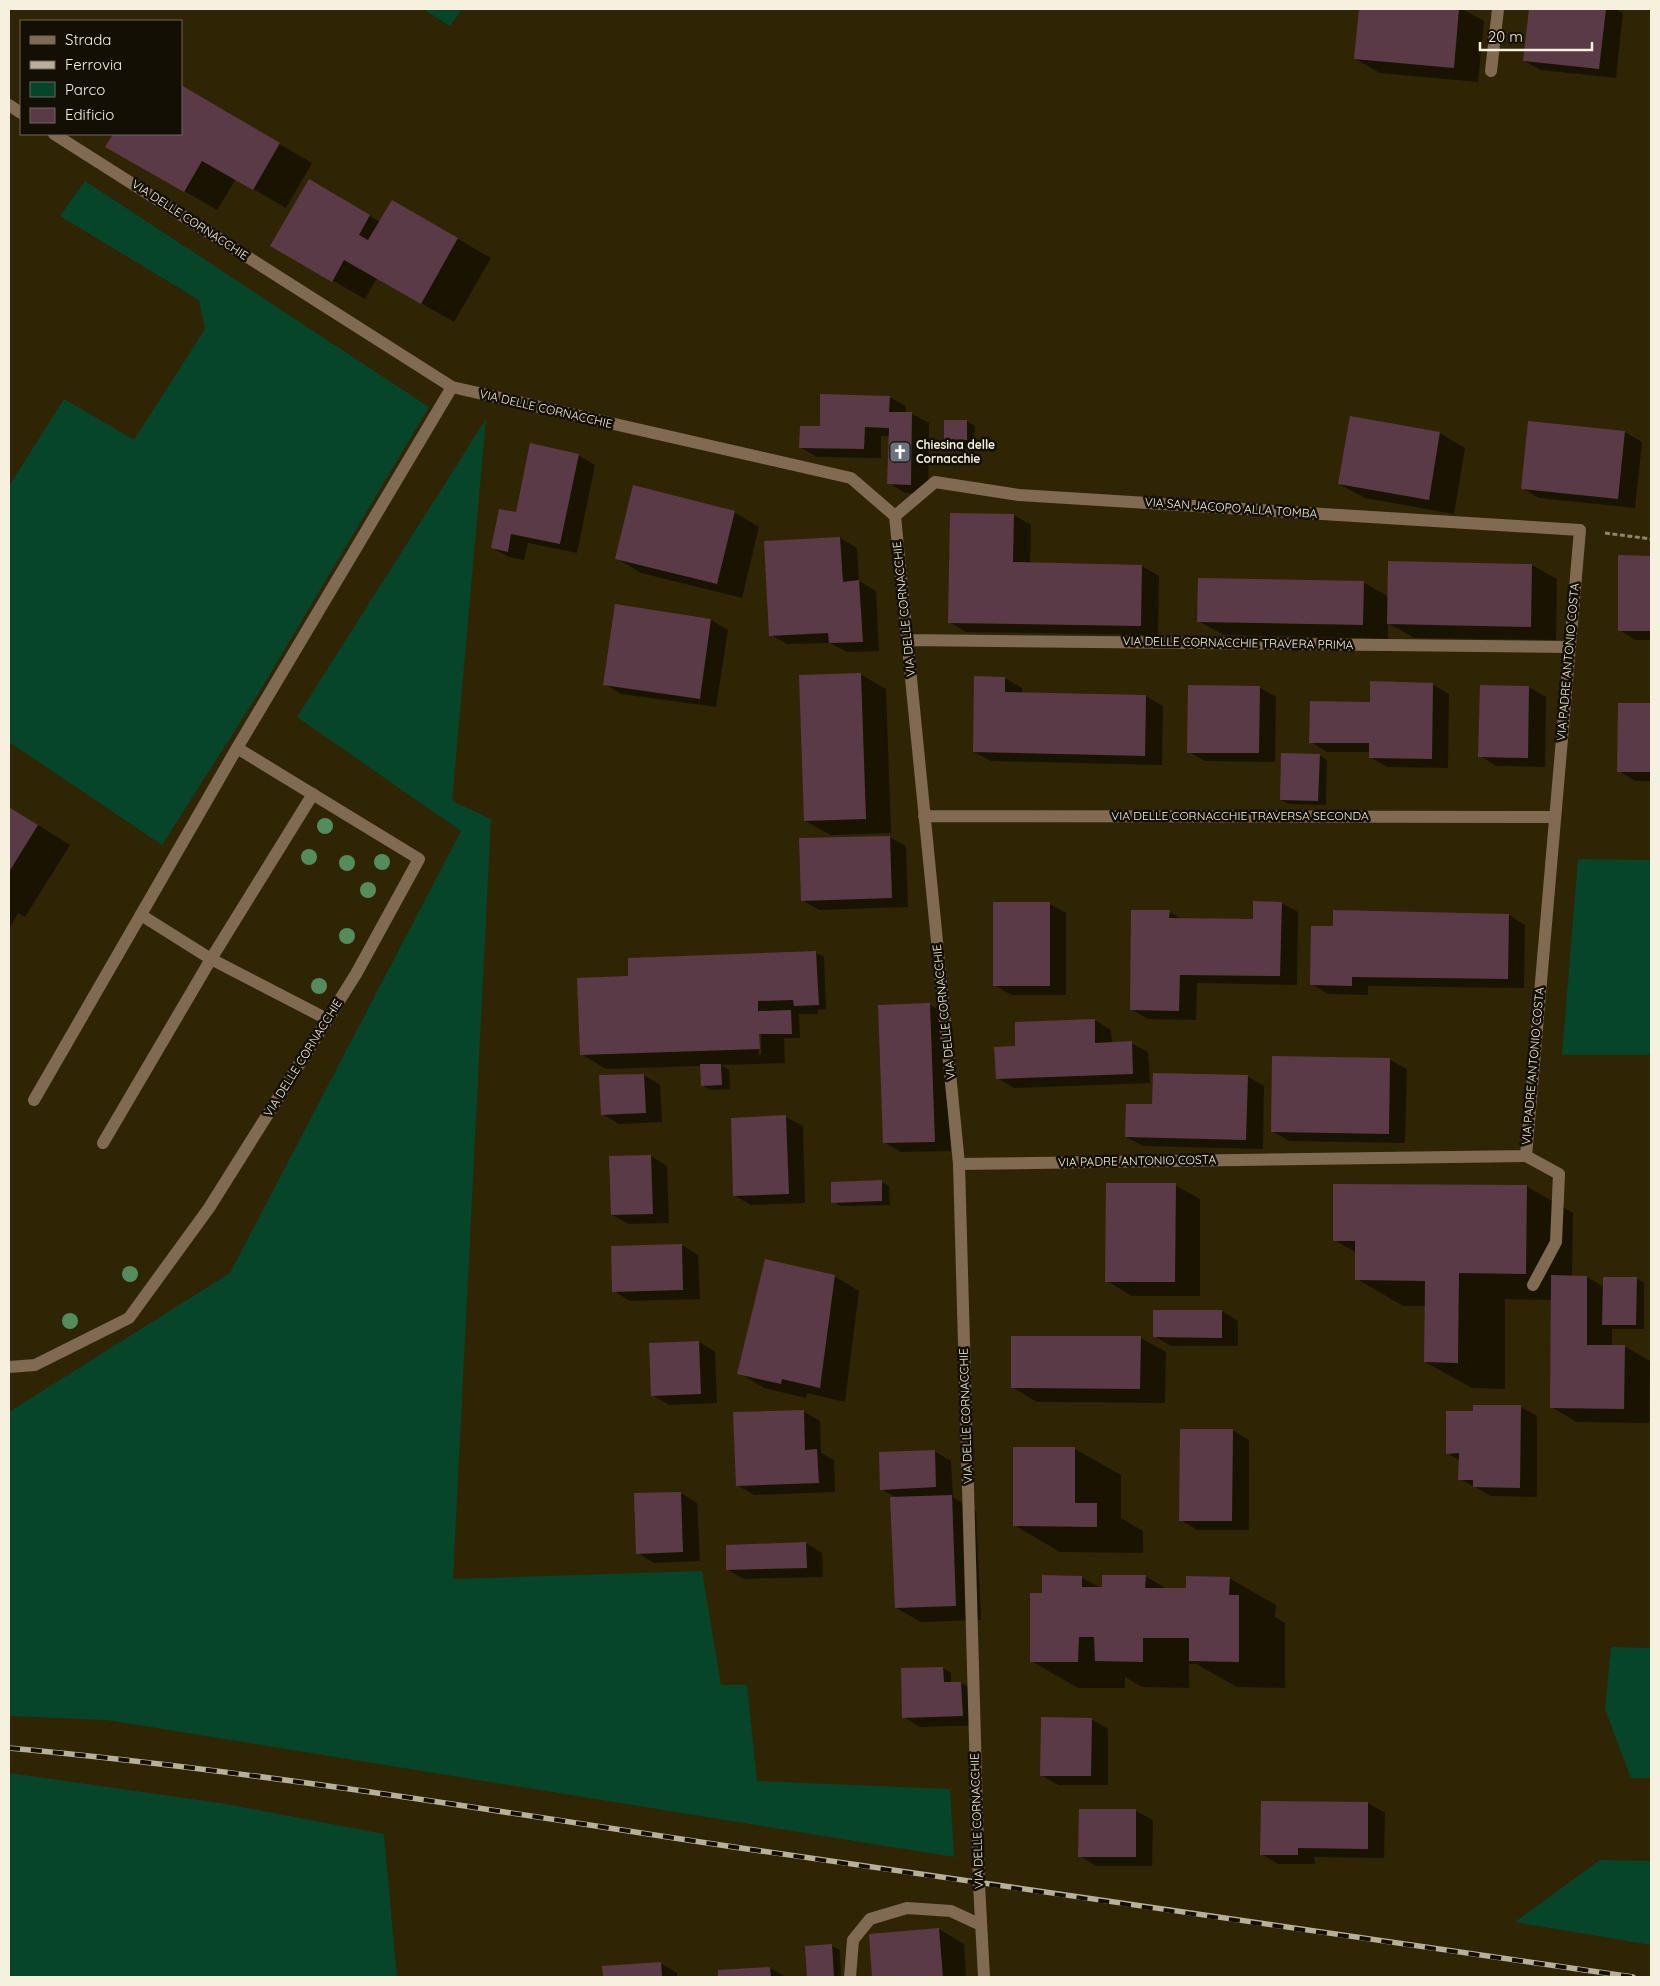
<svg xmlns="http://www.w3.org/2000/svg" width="1660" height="1986" font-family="Quicksand,sans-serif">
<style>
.green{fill:#064529}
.shadow{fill:#0007;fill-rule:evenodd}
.building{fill:#5a3a46}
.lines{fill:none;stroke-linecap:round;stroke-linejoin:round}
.path{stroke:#8d856c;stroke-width:3;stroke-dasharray:5 2.5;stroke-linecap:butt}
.service{stroke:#816a52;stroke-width:12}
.minor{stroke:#816a52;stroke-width:12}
.rail-casing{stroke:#b8b09a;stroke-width:5.5}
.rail{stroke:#130f04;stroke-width:4;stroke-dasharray:11;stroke-linecap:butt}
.tree{fill:#558c5d}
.labels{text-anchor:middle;stroke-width:5;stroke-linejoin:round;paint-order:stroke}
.street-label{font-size:12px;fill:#f6f0de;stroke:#130f04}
.poi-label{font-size:12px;font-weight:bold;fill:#f6f0de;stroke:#130f04;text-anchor:start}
</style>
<rect width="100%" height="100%" fill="#2f2505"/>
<path class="green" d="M 423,9 L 462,9 L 450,26 Z
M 85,181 L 429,407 L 258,694 L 162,845 L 9,742 L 9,486 L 64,399 L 134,440 L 205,329 L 199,300 L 60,216 Z
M 486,419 L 452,801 L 491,819 L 453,1579 L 702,1571 L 721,1685 L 747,1685 L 757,1781 L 950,1789 L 954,1857 L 107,1720 L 9,1716 L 9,1412 L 230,1273 L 461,831 L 297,717 Z
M 1578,859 L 1651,860 L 1651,1055 L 1562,1055 Z
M 1611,1647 L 1651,1648 L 1651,1778 L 1631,1778 L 1605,1709 Z
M 9,1773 L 226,1804 L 384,1834 L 397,1977 L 9,1977 Z
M 1600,1860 L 1651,1861 L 1651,1945 L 1515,1922 Z"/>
<path class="shadow" d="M 1360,9 L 1462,9 L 1484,21 L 1478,82 L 1380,73 L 1355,59 Z
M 1530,9 L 1615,9 L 1623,13 L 1616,78 L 1541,70 L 1524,61 Z
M 181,87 L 312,163 L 286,208 L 236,179 L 217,210 L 107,146 L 114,134 L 181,134 Z
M 309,181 L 380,222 L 392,201 L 491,258 L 454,322 L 377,278 L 365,299 L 272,246 Z
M 889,397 L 906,406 L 906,414 L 912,414 L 929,423 L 928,494 L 905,493 L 889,483 L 890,436 L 881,436 L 881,458 L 817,457 L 800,447 L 821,428 Z
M 1351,418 L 1440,433 L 1465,448 L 1454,514 L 1365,498 L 1339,484 Z
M 945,421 L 967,421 L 975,426 L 974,444 L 953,443 L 945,439 Z
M 1625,432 L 1642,442 L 1635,508 L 1539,498 L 1522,488 Z
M 578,455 L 595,465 L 577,553 L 528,543 L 524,560 L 509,557 L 492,548 L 517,513 Z
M 734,512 L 759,527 L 742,598 L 641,573 L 616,558 Z
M 1014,515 L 1031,525 L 1030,564 L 1142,566 L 1159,576 L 1158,635 L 966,632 L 949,622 Z
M 840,538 L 857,548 L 859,581 L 876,591 L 879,651 L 847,652 L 830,643 L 787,644 L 771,635 Z
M 1620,557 L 1651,557 L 1651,640 L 1636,640 L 1619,630 Z
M 1532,565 L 1557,579 L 1556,640 L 1414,638 L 1388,623 L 1388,639 L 1224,635 L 1198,621 L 1363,582 L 1389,597 Z
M 616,606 L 711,620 L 728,630 L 716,707 L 621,694 L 605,684 Z
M 860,674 L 886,689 L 891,833 L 831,835 L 805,821 Z
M 1005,678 L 1022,688 L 1022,694 L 1146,696 L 1163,706 L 1162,765 L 991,761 L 974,752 Z
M 1432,684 L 1449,694 L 1448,768 L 1387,767 L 1370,757 L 1370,752 L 1327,752 L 1311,742 L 1371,703 Z
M 1259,687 L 1276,697 L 1275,762 L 1205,761 L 1189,752 Z
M 1481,687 L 1529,687 L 1546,697 L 1545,767 L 1496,766 L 1480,756 Z
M 1619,705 L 1651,705 L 1651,781 L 1635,781 L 1619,771 Z
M 1319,755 L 1327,760 L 1326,805 L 1289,804 L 1281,800 Z
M 9,807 L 70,845 L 25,917 L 18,913 L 9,929 Z
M 889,837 L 906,846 L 908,907 L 819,910 L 802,900 Z
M 1281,903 L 1298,912 L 1297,985 L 1197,983 L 1196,1020 L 1148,1019 L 1131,1009 L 1169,912 L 1182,919 L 1254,921 Z
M 1050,904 L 1066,913 L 1066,995 L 1011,995 L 994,985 Z
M 1509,915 L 1525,925 L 1524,988 L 1368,986 L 1368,995 L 1328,994 L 1312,984 Z
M 816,953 L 824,957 L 826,1009 L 818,1010 L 818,1014 L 799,1014 L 800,1038 L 784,1038 L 785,1063 L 721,1065 L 729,1070 L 730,1089 L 710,1090 L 702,1085 L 701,1066 L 606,1069 L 581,1054 L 630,978 ZM 758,1031 L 761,1034 L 761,1055 L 759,1055 Z
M 929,1004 L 946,1014 L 951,1151 L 901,1152 L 884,1142 Z
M 1095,1020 L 1111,1030 L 1112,1043 L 1131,1043 L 1148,1052 L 1150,1083 L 1014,1088 L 997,1078 L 1017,1047 Z
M 1390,1060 L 1407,1069 L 1405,1143 L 1289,1141 L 1272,1131 Z
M 644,1075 L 660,1085 L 662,1122 L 619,1124 L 602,1114 Z
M 1247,1076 L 1264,1086 L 1263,1149 L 1143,1146 L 1126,1137 L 1153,1105 Z
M 786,1117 L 803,1126 L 805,1203 L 751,1205 L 735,1196 Z
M 651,1156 L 667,1166 L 669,1223 L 629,1224 L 612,1215 Z
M 881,1182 L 889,1186 L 890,1205 L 841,1206 L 833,1202 Z
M 1175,1185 L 1200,1199 L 1200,1296 L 1132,1296 L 1107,1281 Z
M 1526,1186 L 1573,1213 L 1572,1277 L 1587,1277 L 1604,1287 L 1636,1278 L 1644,1283 L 1644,1329 L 1612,1329 L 1612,1346 L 1624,1346 L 1650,1361 L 1649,1423 L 1577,1422 L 1551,1407 L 1552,1300 L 1505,1299 L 1505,1389 L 1472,1388 L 1425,1362 L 1426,1306 L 1403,1306 L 1357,1279 L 1357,1253 L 1334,1240 Z
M 682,1245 L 698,1255 L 700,1299 L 630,1301 L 614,1291 Z
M 834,1276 L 859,1291 L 845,1402 L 807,1393 L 806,1398 L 764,1388 L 739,1373 Z
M 1222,1311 L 1238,1321 L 1238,1346 L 1171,1346 L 1154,1336 Z
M 1141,1338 L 1166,1352 L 1165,1403 L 1037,1402 L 1012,1387 Z
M 699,1342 L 715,1352 L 717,1403 L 669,1405 L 652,1395 Z
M 1521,1407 L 1537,1416 L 1537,1497 L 1491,1496 L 1460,1479 L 1460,1461 L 1447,1453 L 1475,1413 Z
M 803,1411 L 820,1421 L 821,1453 L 834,1460 L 835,1492 L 754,1495 L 737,1485 Z
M 1232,1430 L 1249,1440 L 1249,1530 L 1197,1530 L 1181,1520 Z
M 1075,1449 L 1121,1475 L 1121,1518 L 1143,1531 L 1143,1553 L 1060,1552 L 1014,1525 Z
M 934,1451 L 951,1461 L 953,1497 L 976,1511 L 981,1620 L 921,1622 L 896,1608 L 897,1498 L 881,1489 Z
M 681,1493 L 697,1503 L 700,1561 L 654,1563 L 638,1553 Z
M 806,1543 L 822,1553 L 823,1577 L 744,1579 L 728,1570 Z
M 1145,1576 L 1167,1589 L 1187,1589 L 1229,1578 L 1276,1605 L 1275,1617 L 1285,1623 L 1285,1688 L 1237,1687 L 1196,1664 L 1189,1664 L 1189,1688 L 1142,1687 L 1125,1677 L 1125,1688 L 1078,1688 L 1031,1661 L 1043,1594 L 1081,1577 L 1101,1588 Z
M 943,1668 L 951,1673 L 951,1683 L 961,1683 L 978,1692 L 979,1725 L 920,1727 L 904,1717 Z
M 1091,1719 L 1108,1729 L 1108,1785 L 1058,1785 L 1041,1775 Z
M 1262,1802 L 1368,1803 L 1385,1813 L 1384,1858 L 1314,1857 L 1315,1864 L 1278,1864 L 1261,1854 Z
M 1136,1811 L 1153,1820 L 1152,1866 L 1096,1866 L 1080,1856 Z
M 939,1929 L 964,1944 L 966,1977 L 874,1977 L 870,1935 Z
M 832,1946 L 840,1950 L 841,1977 L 808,1977 L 807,1947 Z
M 660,1963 L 677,1973 L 677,1977 L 604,1977 L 603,1967 Z
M 770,1968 L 786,1977 L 719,1977 L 719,1971 Z"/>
<path class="building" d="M 1359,9 L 1459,9 L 1454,68 L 1354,59 Z
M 1529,9 L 1606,9 L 1599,69 L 1523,61 Z
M 181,85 L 280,143 L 253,190 L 202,161 L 184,192 L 105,147 L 113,134 L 181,134 Z
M 309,179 L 370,215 L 359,235 L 368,240 L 392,200 L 458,238 L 421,304 L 344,260 L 332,282 L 270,246 Z
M 820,394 L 890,396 L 889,412 L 912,412 L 911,485 L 887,484 L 889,428 L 865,427 L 864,449 L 799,448 L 800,426 L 820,426 Z
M 1350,416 L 1440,432 L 1429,500 L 1338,484 Z
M 944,420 L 967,420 L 967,440 L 944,439 Z
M 1528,421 L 1625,431 L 1618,499 L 1521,489 Z
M 530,443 L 579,454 L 560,544 L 511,534 L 508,552 L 491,548 L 499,509 L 516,512 Z
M 633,485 L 735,511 L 717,584 L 615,559 Z
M 950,513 L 1014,514 L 1013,562 L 1142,565 L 1141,626 L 948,623 Z
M 840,537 L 843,582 L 859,580 L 863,642 L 829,643 L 828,633 L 769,636 L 764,541 Z
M 1618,555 L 1651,556 L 1651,631 L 1618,631 Z
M 1388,561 L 1532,564 L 1531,627 L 1387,624 Z
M 1198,578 L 1364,581 L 1363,625 L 1197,622 Z
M 615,604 L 711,619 L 700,699 L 603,685 Z
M 861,673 L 866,819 L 804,821 L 799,675 Z
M 974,676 L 1005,677 L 1005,692 L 1146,695 L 1145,756 L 973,752 Z
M 1370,681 L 1433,683 L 1432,759 L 1369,758 L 1369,743 L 1309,743 L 1310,701 L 1370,702 Z
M 1188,685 L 1260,686 L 1259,753 L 1187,753 Z
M 1480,685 L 1529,686 L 1528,758 L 1478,757 Z
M 1618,703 L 1651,703 L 1651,772 L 1617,772 Z
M 1281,753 L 1320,754 L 1318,801 L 1280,800 Z
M 9,807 L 38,825 L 9,872 Z
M 890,836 L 892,898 L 801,901 L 799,838 Z
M 1253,901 L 1282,902 L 1280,976 L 1180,975 L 1179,1011 L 1130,1010 L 1131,910 L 1170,910 L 1169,918 L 1253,919 Z
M 993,902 L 1050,902 L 1050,986 L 993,986 Z
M 1333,910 L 1509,914 L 1508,979 L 1352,977 L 1352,986 L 1310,985 L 1311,926 L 1333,926 Z
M 816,951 L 819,1005 L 794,1006 L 793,1000 L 758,1001 L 758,1011 L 791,1010 L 792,1034 L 759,1034 L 760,1049 L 580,1055 L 577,978 L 628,976 L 628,958 Z
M 930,1003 L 935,1142 L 883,1143 L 878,1005 Z
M 1095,1019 L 1095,1043 L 1132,1041 L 1133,1074 L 996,1079 L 994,1047 L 1015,1046 L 1015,1022 Z
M 1272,1056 L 1390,1058 L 1389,1134 L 1271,1132 Z
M 700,1064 L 721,1064 L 722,1085 L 701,1086 Z
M 1153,1073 L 1248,1075 L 1246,1140 L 1125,1137 L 1126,1104 L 1152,1104 Z
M 644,1074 L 646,1113 L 601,1115 L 599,1075 Z
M 786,1115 L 789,1194 L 733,1196 L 731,1118 Z
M 651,1155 L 653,1214 L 611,1215 L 609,1156 Z
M 882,1180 L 882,1201 L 831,1203 L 831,1182 Z
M 1106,1183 L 1176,1183 L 1175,1282 L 1105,1282 Z
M 1333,1184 L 1527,1185 L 1526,1274 L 1459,1273 L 1458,1363 L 1424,1362 L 1425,1281 L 1355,1280 L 1355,1241 L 1333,1241 Z
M 682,1244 L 683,1290 L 612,1292 L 611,1246 Z
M 765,1259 L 835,1275 L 820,1388 L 782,1379 L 781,1384 L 737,1374 Z
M 1551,1275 L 1587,1276 L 1587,1345 L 1625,1345 L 1624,1409 L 1550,1408 Z
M 1603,1277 L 1637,1277 L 1636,1325 L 1602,1325 Z
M 1153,1310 L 1222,1310 L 1222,1338 L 1153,1337 Z
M 1011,1336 L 1141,1336 L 1140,1389 L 1011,1388 Z
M 699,1341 L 701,1394 L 651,1396 L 649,1343 Z
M 1473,1405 L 1521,1405 L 1520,1488 L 1473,1487 L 1473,1480 L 1458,1480 L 1459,1453 L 1446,1454 L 1446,1411 L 1473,1411 Z
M 804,1410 L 805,1450 L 817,1449 L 819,1483 L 736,1486 L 733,1412 Z
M 1180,1429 L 1233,1429 L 1232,1521 L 1179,1521 Z
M 1013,1447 L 1075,1447 L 1075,1503 L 1097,1503 L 1097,1527 L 1013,1526 Z
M 935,1450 L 936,1487 L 880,1490 L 879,1452 Z
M 681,1492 L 683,1552 L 636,1554 L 634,1493 Z
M 952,1495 L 956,1606 L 895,1608 L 890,1497 Z
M 806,1542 L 807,1568 L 726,1570 L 726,1545 Z
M 1042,1575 L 1082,1576 L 1082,1587 L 1102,1587 L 1102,1575 L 1146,1575 L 1145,1588 L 1186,1588 L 1186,1576 L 1230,1577 L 1229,1595 L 1239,1595 L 1239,1662 L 1189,1661 L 1189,1638 L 1143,1638 L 1143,1662 L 1095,1661 L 1094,1637 L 1079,1637 L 1078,1662 L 1030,1662 L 1030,1593 L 1042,1593 Z
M 943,1667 L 944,1682 L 961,1682 L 963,1716 L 902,1718 L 901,1668 Z
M 1041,1717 L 1092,1718 L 1091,1776 L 1040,1776 Z
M 1261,1801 L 1368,1802 L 1368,1849 L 1298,1848 L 1298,1855 L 1260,1855 Z
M 1079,1809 L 1136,1809 L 1136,1857 L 1078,1857 Z
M 939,1928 L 943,1977 L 872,1977 L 869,1934 Z
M 832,1944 L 834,1977 L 807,1977 L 805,1946 Z
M 661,1962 L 662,1977 L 603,1977 L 602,1966 Z
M 770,1967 L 771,1977 L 718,1977 L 718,1970 Z"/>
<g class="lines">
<path class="path" d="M 1605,533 L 1651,539"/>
<path class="service" d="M 141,915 L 211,959 L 327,1019
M 103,1143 L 211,959 L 313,794
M 1526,1156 L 1559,1174 L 1556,1242 L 1533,1285"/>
<path class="minor" d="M 1491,71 L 1498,9
M 9,105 L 21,113
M 54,134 L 452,387 L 851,478 L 895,516 L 959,1164 L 979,1884 L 984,1977
M 895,516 L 935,482 L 1019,495 L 1580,530 L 1526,1156 L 959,1164
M 907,640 L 1570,647
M 924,816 L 1555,817
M 34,1100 L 237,748 L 452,387
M 9,1367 L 35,1365 L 129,1318 L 209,1208 L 273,1106 L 356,974 L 419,859 L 237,748
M 850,1977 L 853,1940 L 870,1919 L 907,1908 L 951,1911 L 981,1925"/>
<g class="rail-casing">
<path id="rail" d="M 9,1748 C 249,1770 488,1810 727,1846 C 1029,1891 1331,1934 1633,1977"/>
</g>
<use href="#rail" class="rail"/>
</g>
<g class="tree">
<circle cx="325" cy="826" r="8"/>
<circle cx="309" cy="857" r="8"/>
<circle cx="382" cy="862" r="8"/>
<circle cx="347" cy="863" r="8"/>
<circle cx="368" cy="890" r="8"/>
<circle cx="347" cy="936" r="8"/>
<circle cx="319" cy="986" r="8"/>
<circle cx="130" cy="1274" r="8"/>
<circle cx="70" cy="1321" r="8"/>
</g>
<defs>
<g id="church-square" transform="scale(1.125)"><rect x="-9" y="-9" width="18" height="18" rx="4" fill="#6b7280" stroke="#130f04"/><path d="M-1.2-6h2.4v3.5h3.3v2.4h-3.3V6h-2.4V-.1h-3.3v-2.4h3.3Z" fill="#fff"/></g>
</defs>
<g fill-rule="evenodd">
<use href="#church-square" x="900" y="452"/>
</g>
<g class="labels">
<g class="street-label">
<text transform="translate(190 220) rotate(33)" y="4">VIA DELLE CORNACCHIE</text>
<text transform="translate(546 409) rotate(13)" y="4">VIA DELLE CORNACCHIE</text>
<text transform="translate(1231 508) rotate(4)" y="4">VIA SAN JACOPO ALLA TOMBA</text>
<text transform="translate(904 609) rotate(-96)" y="4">VIA DELLE CORNACCHIE</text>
<text transform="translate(1238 643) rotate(1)" y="4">VIA DELLE CORNACCHIE TRAVERA PRIMA</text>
<text transform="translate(1568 662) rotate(-85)" y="4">VIA PADRE ANTONIO COSTA</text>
<text x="1240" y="820">VIA DELLE CORNACCHIE TRAVERSA SECONDA</text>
<text transform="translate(944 1012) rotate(-96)" y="4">VIA DELLE CORNACCHIE</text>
<text transform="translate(303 1058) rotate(-58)" y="4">VIA DELLE CORNACCHIE</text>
<text transform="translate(1533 1066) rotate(-85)" y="4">VIA PADRE ANTONIO COSTA</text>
<text transform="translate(1137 1161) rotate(-1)" y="4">VIA PADRE ANTONIO COSTA</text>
<text transform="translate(966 1416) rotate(-92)" y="4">VIA DELLE CORNACCHIE</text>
<text transform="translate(977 1821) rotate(-92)" y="4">VIA DELLE CORNACCHIE</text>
</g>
<g class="poi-label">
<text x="916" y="449">Chiesina delle<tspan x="916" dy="14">Cornacchie</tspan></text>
</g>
</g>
<rect width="1660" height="1986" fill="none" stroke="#f6f0de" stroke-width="20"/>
<rect x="20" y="20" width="162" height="115" fill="#130f04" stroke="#6e695b"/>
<rect x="30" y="36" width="25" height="8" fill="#816a52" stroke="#6e695b"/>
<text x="65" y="45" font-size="15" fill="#f6f0de">Strada</text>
<rect x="30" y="61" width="25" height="8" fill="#b8b09a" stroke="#6e695b"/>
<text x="65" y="70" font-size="15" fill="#f6f0de">Ferrovia</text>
<rect x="30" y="82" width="25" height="15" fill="#064529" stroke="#6e695b"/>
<text x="65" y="95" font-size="15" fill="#f6f0de">Parco</text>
<rect x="30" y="108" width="25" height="15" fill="#5a3a46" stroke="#6e695b"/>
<text x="65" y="120" font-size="15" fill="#f6f0de">Edificio</text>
<path d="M1480 42v8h112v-8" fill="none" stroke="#f6f0de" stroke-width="2.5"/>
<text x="1488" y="42" font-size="15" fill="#f6f0de" stroke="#130f04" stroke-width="4" paint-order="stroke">20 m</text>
</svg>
